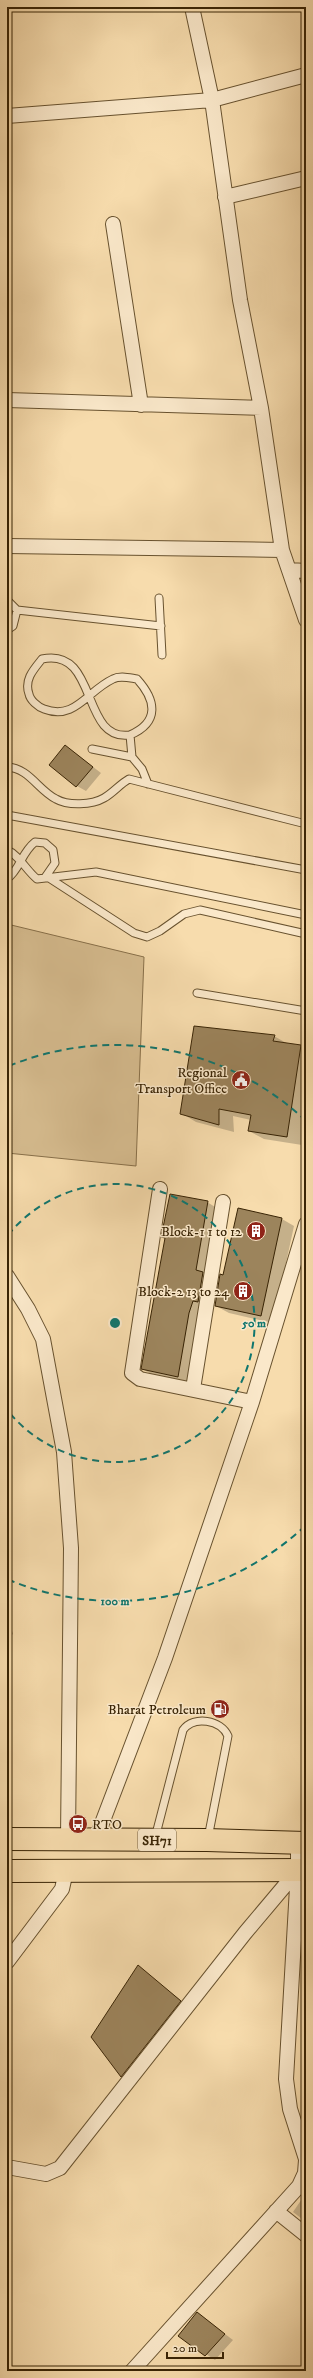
<svg xmlns="http://www.w3.org/2000/svg" width="313" height="2378" font-family="'IM FELL DW Pica',serif">
<style>
.green{fill:#d7bd90;stroke:#88704a}
.water{fill:#b69d74;stroke:#846d48}
.shadow{fill:#0003}
.building{fill:#9c845c;stroke:#392405}
.lines{fill:none;stroke-linecap:round;stroke-linejoin:round}
.service-casing{stroke:#68522f;stroke-width:9}
.minor-casing{stroke:#68522f;stroke-width:16}
.primary-casing{stroke:#392405;stroke-width:24}
.service{stroke:#fae8ca;stroke-width:7}
.minor{stroke:#fae8ca;stroke-width:14}
.primary{stroke:#f7dcad;stroke-width:22}
.ring{fill:none;stroke:#0f766e;stroke-width:2;stroke-dasharray:7 5}
.labels{text-anchor:middle;stroke-width:3;stroke-linejoin:round;paint-order:stroke}
.shield{fill:#fae8ca;stroke:#735f40;stroke-width:1}
.shield-label{font-size:13px;font-weight:bold;fill:#392405}
.poi-label{font-size:14px;fill:#392405;stroke:#fae8ca;text-anchor:end}
.centre{fill:#0f766e;stroke:#fae8ca;stroke-width:2}
.ring-label{font-size:12px;text-anchor:middle;font-weight:bold;fill:#0f766e;stroke:#fae8ca;stroke-width:3;stroke-linejoin:round;paint-order:stroke}
</style>
<rect width="100%" height="100%" fill="#f7dcad"/>
<filter id="stains"><feTurbulence type="fractalNoise" baseFrequency=".005" numOctaves="4"/><feColorMatrix values="0 0 0 0 .2 0 0 0 0 .09 0 0 0 0 .02 0 0 0 .5 -.17"/></filter>
<radialGradient id="worn" r=".72"><stop offset=".6" stop-color="#630" stop-opacity="0"/><stop offset="1" stop-color="#630" stop-opacity=".3"/></radialGradient>
<path class="green" d="M 7,924 L 144,957 L 136,1166 L 7,1153 Z"/>
<path class="water" d="M 7,1603 L 12,1634 L 7,1642 Z"/>
<path class="shadow" d="M 66,746 L 101,773 L 86,791 L 77,786 Z
M 274,1036 L 288,1044 L 306,1049 L 306,1118 L 302,1145 L 264,1139 L 249,1131 L 251,1120 L 233,1116 L 234,1132 L 196,1122 L 181,1113 Z
M 207,1202 L 220,1210 L 190,1384 L 155,1376 L 142,1369 Z
M 282,1219 L 294,1226 L 273,1323 L 229,1313 L 216,1306 L 224,1276 Z
M 138,1966 L 189,2007 L 130,2082 L 121,2076 Z
M 306,2193 L 306,2222 L 293,2212 Z
M 197,2313 L 233,2340 L 215,2360 L 179,2336 Z"/>
<path class="building" d="M 65,745 L 93,767 L 76,787 L 49,765 Z
M 194,1026 L 275,1035 L 273,1041 L 301,1045 L 287,1137 L 248,1131 L 251,1115 L 219,1109 L 219,1125 L 180,1114 Z
M 170,1194 L 208,1201 L 196,1270 L 203,1272 L 198,1302 L 193,1301 L 189,1313 L 178,1377 L 141,1369 L 165,1238 L 161,1237 Z
M 238,1208 L 282,1218 L 261,1316 L 215,1306 L 220,1274 L 223,1275 Z
M 138,1965 L 181,2001 L 121,2077 L 91,2037 Z
M 197,2312 L 225,2334 L 205,2356 L 178,2336 Z"/>
<g class="lines">
<g class="service-casing">
<path id="service" d="M 159,598 L 162,655
M 7,600 L 17,610 L 161,626
M 7,630 L 13,626 L 17,610
M 130,735 C 160,722 156,700 137,679 C 130,678 120,675 113,679 C 87,691 75,721 44,709 C 38,707 30,700 29,694 C 24,680 33,670 42,659 C 99,647 80,742 130,735
M 130,735 L 132,757 L 142,769 L 148,784
M 92,749 L 132,757
M 7,767 C 29,768 38,790 56,799 C 68,806 92,805 104,798 C 113,793 120,784 129,779 L 306,824
M 7,815 L 306,870
M 7,850 C 19,855 26,870 37,879 L 96,872 L 306,915
M 46,876 L 134,933 L 147,937 L 160,931 L 184,914 L 200,910 L 306,934
M 7,879 C 20,870 21,853 35,842 L 45,843 L 53,850 L 55,863 L 46,876
M 197,993 L 306,1011
M 155,1838 L 183,1730 C 194,1715 221,1720 228,1736 L 208,1838"/>
</g>
<g class="minor-casing">
<path id="minor" d="M 192,7 L 212,100 L 240,300 L 261,408 L 282,550 L 306,620
M 7,116 L 212,100 L 306,75
M 225,197 L 306,178
M 113,224 L 141,405
M 7,400 L 261,408
M 7,546 L 282,550
M 289,570 L 306,571
M 160,1189 L 132,1373 L 140,1379 L 252,1402
M 7,1276 L 28,1309 L 43,1339 L 64,1452 L 71,1548 L 68,1838
M 193,1389 L 223,1202
M 96,1839 L 165,1658 L 252,1402 L 306,1224
M 298,1870 L 286,2079 L 290,2109 L 306,2159
M 7,1962 L 62,1889 L 66,1871
M 7,2167 L 46,2174 L 60,2168 L 245,1933 L 298,1870 L 298,1843
M 276,2211 L 306,2235
M 132,2371 L 299,2186 L 305,2173 L 306,2160"/>
</g>
<g class="primary-casing">
<path id="primary" d="M 7,1839 L 207,1840 L 306,1843
M 7,1871 L 306,1870"/>
</g>
<use href="#service" class="service"/>
<use href="#minor" class="minor"/>
<use href="#primary" class="primary"/>
</g>
<g class="ring">
<path d="M8 1235A139 139 0 1 1 8 1411"/>
<path d="M305 1526A278 278 0 0 1 9 1580M9 1066A278 278 0 0 1 305 1120"/>
</g>
<defs>
<g id="civic-disc" transform="scale(1)"><circle r="9.5" fill="#8f2418" stroke="#fae8ca"/><path d="M-.6-6.5H3V-4.5H.6V-3L4-1V1h2V6H-6V1h2V-1L-.6-3ZM-1.2 2.5V6h2.4V2.5Z" fill="#fff"/></g>
<g id="building-disc" transform="scale(1)"><circle r="9.5" fill="#8f2418" stroke="#fae8ca"/><path d="M-4-6H4V6H1V3H-1V6H-4ZM-2.5-4.3h1.7v1.8h-1.7ZM.8-4.3h1.7v1.8H.8ZM-2.5-1h1.7V.8h-1.7ZM.8-1h1.7V.8H.8Z" fill="#fff"/></g>
<g id="fuel-disc" transform="scale(1)"><circle r="9.5" fill="#8f2418" stroke="#fae8ca"/><path d="M-5.5-6h7V0h2V4h1.3V-2.5L3-4.5l.8-.8L6-3V5H2.5V1h-1V6h-7ZM-4.2-4.7v3.2H.2V-4.7Z" fill="#fff"/></g>
<g id="bus-disc" transform="scale(1)"><circle r="9.5" fill="#8f2418" stroke="#fae8ca"/><path d="M-5-6H5V4H4V6H2V4H-2V6H-4V4H-5ZM-3.5-4V0h7V-4ZM-3.5 1.2v1.5H-2V1.2ZM2 1.2v1.5H3.5V1.2Z" fill="#fff"/></g>
</defs>
<g fill-rule="evenodd">
<use href="#civic-disc" x="241" y="1080"/>
<use href="#building-disc" x="256" y="1231"/>
<use href="#building-disc" x="243" y="1291"/>
<use href="#fuel-disc" x="220" y="1709"/>
<use href="#bus-disc" x="78" y="1824"/>
</g>
<g class="labels">
<rect class="shield" x="138" y="1829" width="38" height="22" rx="3"/>
<g class="shield-label">
<text x="157" y="1845">SH71</text>
</g>
<g class="poi-label">
<text x="227" y="1077">Regional<tspan x="227" dy="16">Transport Office</tspan></text>
<text x="242" y="1236">Block-1 1 to 12</text>
<text x="229" y="1296">Block-2 13 to 24</text>
<text x="206" y="1714">Bharat Petroleum</text>
<text x="92" y="1829" text-anchor="start">RTO</text>
</g>
</g>
<circle cx="115" cy="1323" r="6" class="centre"/>
<g class="ring-label">
<text x="254" y="1327">50 m</text>
<text x="115" y="1605">100 m</text>
</g>
<rect width="313" height="2378" fill="none" stroke="#f7dcad" stroke-width="24"/>
<rect x="8" y="8" width="297" height="2362" fill="none" stroke="#392405" stroke-width="2"/>
<rect x="12" y="12" width="289" height="2354" fill="none" stroke="#392405"/>
<path d="M167 2352v6h56v-6" fill="none" stroke="#392405" stroke-width="2"/>
<text x="173" y="2352" font-size="12" fill="#392405" stroke="#fae8ca" stroke-width="3" paint-order="stroke">20 m</text>
<rect width="100%" height="100%" filter="url(#stains)"/>
<rect width="100%" height="100%" fill="url(#worn)"/>
</svg>
